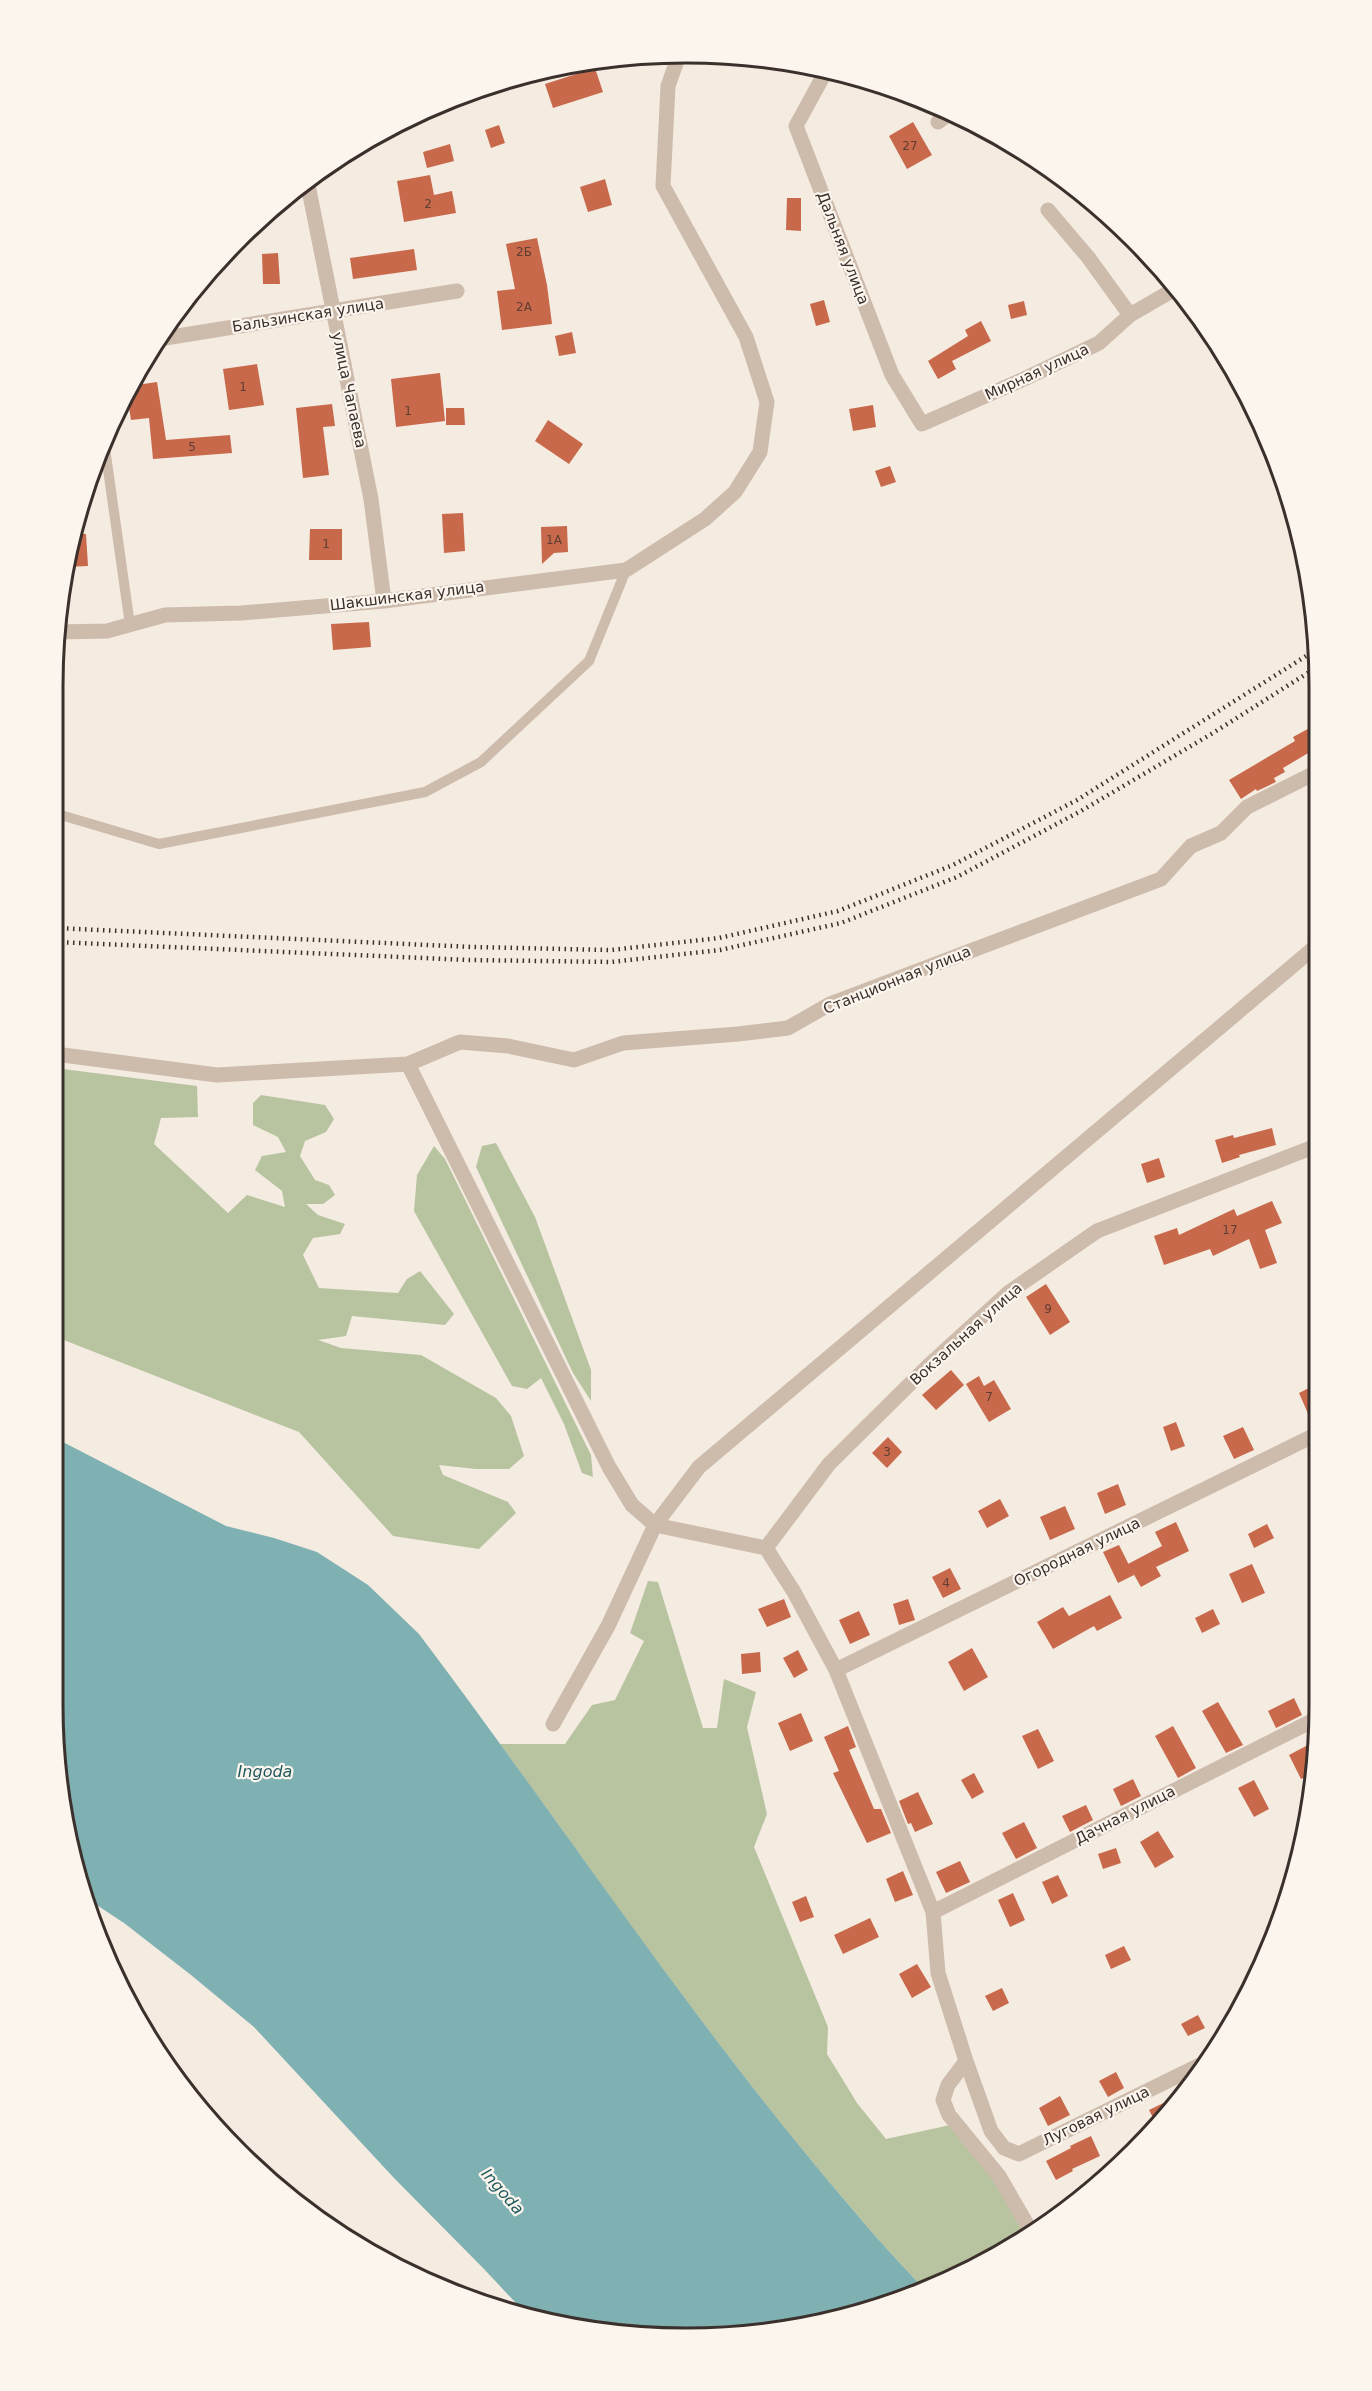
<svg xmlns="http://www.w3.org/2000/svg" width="1372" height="2391" font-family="'DejaVu Sans',sans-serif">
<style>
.green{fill:#b8c4a0}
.water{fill:#7fb0b2}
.building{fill:#c8694b}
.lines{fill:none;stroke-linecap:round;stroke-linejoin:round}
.lane{stroke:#cdbbac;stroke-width:10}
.street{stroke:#cdbbac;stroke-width:15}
.rail{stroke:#3b302b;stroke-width:4.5;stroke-dasharray:1.5 4.5;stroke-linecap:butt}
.labels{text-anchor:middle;stroke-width:4.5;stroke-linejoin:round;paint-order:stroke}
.number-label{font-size:12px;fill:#5e3e33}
.street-label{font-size:15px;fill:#3b302b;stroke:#fbf5ee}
.water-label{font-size:16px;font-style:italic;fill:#1f5a5e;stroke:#fbf5ee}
.rim{fill:none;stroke:#3b302b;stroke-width:3}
</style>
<rect width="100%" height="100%" fill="#f4ebe1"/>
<path class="green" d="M 55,1068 L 197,1086 L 198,1117 L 161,1118 L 154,1144 L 228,1213 L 247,1195 L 285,1207 L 282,1191 L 255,1170 L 262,1156 L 286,1152 L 278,1137 L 253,1125 L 253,1103 L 261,1095 L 325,1105 L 334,1119 L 326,1132 L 305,1141 L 300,1156 L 315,1180 L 329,1185 L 335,1195 L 323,1204 L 306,1204 L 318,1215 L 345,1224 L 340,1234 L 313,1238 L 303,1255 L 319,1288 L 398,1293 L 407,1279 L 420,1271 L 454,1314 L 445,1325 L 352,1316 L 346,1336 L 318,1340 L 341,1348 L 421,1355 L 496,1398 L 511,1416 L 524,1456 L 509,1469 L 476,1469 L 439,1465 L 443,1475 L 508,1502 L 516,1513 L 479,1549 L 393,1536 L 299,1432 L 56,1337 Z
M 496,1143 L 535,1217 L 572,1318 L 591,1370 L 591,1401 L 573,1373 L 476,1167 L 482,1146 Z
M 434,1146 L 445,1159 L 591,1455 L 593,1477 L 582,1473 L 564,1424 L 541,1378 L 527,1389 L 512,1386 L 414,1211 L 417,1175 Z
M 648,1581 L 658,1582 L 703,1728 L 717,1728 L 724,1679 L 756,1692 L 747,1727 L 767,1814 L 754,1847 L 828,2027 L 827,2054 L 857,2103 L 886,2139 L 955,2124 L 986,2165 L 1029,2235 L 1003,2253 L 928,2290 L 926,2291 C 901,2264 876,2238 853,2210 C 726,2063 614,1901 500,1744 L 565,1744 L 592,1705 L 615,1700 L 644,1641 L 630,1633 Z"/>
<path class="water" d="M 57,1439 L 226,1526 L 274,1538 L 317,1552 L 368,1585 L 419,1634 C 564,1826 696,2028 853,2210 C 876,2238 901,2264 926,2291 L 810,2326 L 727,2337 L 604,2333 L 530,2318 L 484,2269 L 394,2178 L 254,2027 L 191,1975 L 124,1923 L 83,1896 L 58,1788 Z"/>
<path class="building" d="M 595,68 L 603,92 L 553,108 L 545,84 Z
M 913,122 L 932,155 L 907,169 L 889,136 Z
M 499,125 L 505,143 L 491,148 L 485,130 Z
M 450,144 L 454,161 L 427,168 L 423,152 Z
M 430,175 L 434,195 L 452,191 L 456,213 L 404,222 L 397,181 Z
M 605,179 L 612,205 L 588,212 L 580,187 Z
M 787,198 L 801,198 L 801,231 L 786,230 Z
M 537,238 L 547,285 L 552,324 L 502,330 L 497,291 L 515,289 L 506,244 Z
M 414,249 L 417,270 L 353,279 L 350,258 Z
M 278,253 L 280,284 L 263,284 L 262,254 Z
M 824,300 L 830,322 L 816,326 L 810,304 Z
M 1024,301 L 1027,315 L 1011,319 L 1008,305 Z
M 981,321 L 991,341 L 952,361 L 956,369 L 938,379 L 928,361 L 968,336 L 965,330 Z
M 572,332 L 576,353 L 559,356 L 555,336 Z
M 257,364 L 264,405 L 229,410 L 223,369 Z
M 440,373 L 445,421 L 396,427 L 391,379 Z
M 157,382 L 166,440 L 230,435 L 232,453 L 153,459 L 149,418 L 131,420 L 127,395 L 130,386 Z
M 332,404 L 335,426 L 323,427 L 329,475 L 303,478 L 296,408 Z
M 873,405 L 876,427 L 853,431 L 849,409 Z
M 446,408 L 464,408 L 465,425 L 446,425 Z
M 548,420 L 583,444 L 569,464 L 535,441 Z
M 890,466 L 896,482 L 881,487 L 875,471 Z
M 463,513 L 465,551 L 444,553 L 442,514 Z
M 567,526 L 568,552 L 554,553 L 542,564 L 541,527 Z
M 310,529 L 342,529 L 342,560 L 309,560 Z
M 72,534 L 86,534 L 88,566 L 67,567 Z
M 369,622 L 371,647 L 333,650 L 331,624 Z
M 1315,725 L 1315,749 L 1283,768 L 1285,772 L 1274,778 L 1276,782 L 1257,791 L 1256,789 L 1241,799 L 1229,780 L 1295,741 L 1293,737 Z
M 1272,1128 L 1276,1145 L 1239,1155 L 1240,1157 L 1222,1163 L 1215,1140 L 1233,1135 L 1234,1138 Z
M 1159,1158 L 1165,1177 L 1147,1183 L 1141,1164 Z
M 1272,1201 L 1282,1223 L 1265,1230 L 1277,1263 L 1260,1269 L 1249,1239 L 1213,1256 L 1210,1249 L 1164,1265 L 1154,1236 L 1177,1228 L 1179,1235 L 1234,1209 L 1237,1216 Z
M 1046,1284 L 1070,1322 L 1050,1335 L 1026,1297 Z
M 951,1370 L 964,1385 L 936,1410 L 922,1395 Z
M 979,1376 L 984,1386 L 994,1380 L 1011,1409 L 989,1422 L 966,1384 Z
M 1317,1384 L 1317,1424 L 1313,1425 L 1299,1393 Z
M 1176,1422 L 1185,1446 L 1171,1451 L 1163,1427 Z
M 1243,1427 L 1254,1450 L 1234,1459 L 1223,1436 Z
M 888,1437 L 902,1452 L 887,1468 L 872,1453 Z
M 1118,1484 L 1126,1505 L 1105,1514 L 1097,1493 Z
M 1000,1499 L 1009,1516 L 987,1528 L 978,1511 Z
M 1065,1506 L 1075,1529 L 1050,1540 L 1040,1517 Z
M 1176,1522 L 1189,1551 L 1156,1567 L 1161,1576 L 1141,1587 L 1128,1564 L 1162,1546 L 1155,1532 Z
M 1267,1524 L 1274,1538 L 1254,1548 L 1248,1534 Z
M 1119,1545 L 1134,1575 L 1118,1583 L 1103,1552 Z
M 1252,1564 L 1265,1593 L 1242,1603 L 1229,1574 Z
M 950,1568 L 961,1589 L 943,1598 L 932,1577 Z
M 1110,1595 L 1122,1618 L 1097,1631 L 1094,1626 L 1053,1649 L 1037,1622 L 1063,1607 L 1069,1616 Z
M 784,1599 L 791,1617 L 767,1627 L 758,1609 Z
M 908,1599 L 915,1620 L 899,1625 L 893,1604 Z
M 1213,1609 L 1220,1624 L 1202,1633 L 1195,1618 Z
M 859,1611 L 870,1635 L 850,1644 L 839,1620 Z
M 972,1648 L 988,1677 L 964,1691 L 948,1662 Z
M 798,1650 L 808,1670 L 794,1678 L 783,1658 Z
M 760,1652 L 761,1672 L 742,1674 L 741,1654 Z
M 1294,1698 L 1302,1715 L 1276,1728 L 1268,1711 Z
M 1218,1702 L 1243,1745 L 1226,1753 L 1202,1711 Z
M 801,1713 L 813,1741 L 790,1751 L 778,1723 Z
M 848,1726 L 856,1747 L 849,1750 L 874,1809 L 881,1809 L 891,1833 L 867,1843 L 833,1773 L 839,1771 L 824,1737 Z
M 1173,1726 L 1196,1768 L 1178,1778 L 1155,1736 Z
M 1038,1729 L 1054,1761 L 1038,1769 L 1022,1736 Z
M 1306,1746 L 1315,1764 L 1313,1774 L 1301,1779 L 1289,1755 Z
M 974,1773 L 984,1792 L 972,1799 L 961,1780 Z
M 1133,1779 L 1141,1796 L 1121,1806 L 1113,1789 Z
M 1254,1780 L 1269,1809 L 1254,1817 L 1238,1788 Z
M 918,1792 L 933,1824 L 915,1832 L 911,1823 L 908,1824 L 899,1801 Z
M 1086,1805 L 1093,1820 L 1070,1832 L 1062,1816 Z
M 1024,1822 L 1037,1848 L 1016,1859 L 1002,1833 Z
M 1158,1831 L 1174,1857 L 1155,1868 L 1140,1842 Z
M 1116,1848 L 1121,1863 L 1103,1869 L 1098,1854 Z
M 960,1861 L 970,1882 L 946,1893 L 936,1872 Z
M 903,1871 L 913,1895 L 895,1902 L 886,1879 Z
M 1058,1875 L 1068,1896 L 1052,1904 L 1042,1882 Z
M 1013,1893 L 1025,1920 L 1010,1927 L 998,1900 Z
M 806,1896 L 814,1917 L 800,1922 L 792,1902 Z
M 870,1918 L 879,1937 L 843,1954 L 834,1935 Z
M 1124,1946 L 1131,1960 L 1111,1969 L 1105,1955 Z
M 917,1964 L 931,1987 L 912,1998 L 899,1974 Z
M 1002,1988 L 1009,2003 L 993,2011 L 985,1996 Z
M 1198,2015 L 1205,2028 L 1188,2036 L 1181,2024 Z
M 1116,2072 L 1124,2088 L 1108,2097 L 1099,2081 Z
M 1184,2093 L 1163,2122 L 1158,2127 L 1149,2110 Z
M 1060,2096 L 1070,2115 L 1048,2126 L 1039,2108 Z
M 1091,2136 L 1100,2156 L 1072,2169 L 1073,2171 L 1056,2180 L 1046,2161 L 1071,2148 L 1070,2146 Z"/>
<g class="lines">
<path class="lane" d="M 105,448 L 130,625
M 54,813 L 159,844 L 425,792 L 481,762 L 589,661 L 626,570"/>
<path class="street" d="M 826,71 L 796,126 L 892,375 L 922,424 L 1024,379 L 1099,343 L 1130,315 L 1175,289
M 938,122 L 950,113
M 307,180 L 371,499 L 384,601
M 1048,210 L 1088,257 L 1130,315
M 159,339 L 457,291
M 56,632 L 107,631 L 165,615 L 241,613 L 384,601 L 626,570 L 705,519 L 735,492 L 760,452 L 767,402 L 746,337 L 663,186 L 668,86 L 679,55
M 55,1054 L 217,1075 L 408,1064 L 609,1467 L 632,1505 L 655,1525 L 766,1548 L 794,1592 L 836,1670 L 933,1912 L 938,1973 L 966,2061 L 948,2085 L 943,2100 L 949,2115 L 999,2176 L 1032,2233
M 408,1064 L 460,1042 L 508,1046 L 574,1060 L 623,1043 L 738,1034 L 788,1028 L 830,1004 L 1161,879 L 1191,846 L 1221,833 L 1247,807 L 1315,773
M 766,1548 L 829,1464 L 928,1366 L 1008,1293 L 1097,1231 L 1316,1146
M 836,1670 L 1317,1434
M 553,1724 L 608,1626 L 655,1525 L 699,1467 L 1315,947
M 933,1912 L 1318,1718
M 966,2061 L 991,2131 L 1004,2148 L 1019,2154 L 1206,2062"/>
<path class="rail" d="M 55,928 L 472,947 L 611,950 L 719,938 L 838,911 L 953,865 L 1077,800 L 1314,651
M 55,942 L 470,960 L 611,962 L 720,950 L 841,923 L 957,877 L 1081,811 L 1213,733 L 1314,669"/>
</g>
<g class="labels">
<g class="number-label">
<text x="910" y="150">27</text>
<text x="428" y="208">2</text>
<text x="524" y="256">2Б</text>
<text x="524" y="311">2А</text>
<text x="243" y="391">1</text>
<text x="408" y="415">1</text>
<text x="192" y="451">5</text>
<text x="554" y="544">1А</text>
<text x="326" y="548">1</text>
<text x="1230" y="1234">17</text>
<text x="1048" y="1313">9</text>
<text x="989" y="1401">7</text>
<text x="887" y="1456">3</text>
<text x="946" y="1587">4</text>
</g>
<g class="street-label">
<text transform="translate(843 248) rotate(69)" y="5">Дальняя улица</text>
<text transform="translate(308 315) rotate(-9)" y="5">Бальзинская улица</text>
<text transform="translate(1037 372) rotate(-25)" y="5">Мирная улица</text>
<text transform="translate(349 390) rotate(78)" y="5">улица Чапаева</text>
<text transform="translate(407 596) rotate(-7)" y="5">Шакшинская улица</text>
<text transform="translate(897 980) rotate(-22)" y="5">Станционная улица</text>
<text transform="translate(966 1334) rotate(-42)" y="5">Вокзальная улица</text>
<text transform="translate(1077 1552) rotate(-26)" y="5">Огородная улица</text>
<text transform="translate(1125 1815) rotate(-27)" y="5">Дачная улица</text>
<text transform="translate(1096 2116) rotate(-26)" y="5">Луговая улица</text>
</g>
<g class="water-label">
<text x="265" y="1777">Ingoda</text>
<text transform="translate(503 2191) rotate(49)" y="6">Ingoda</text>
</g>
</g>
<path d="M0 0H1372V2391H0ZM686 63H686A623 623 0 0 1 1309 686V1705A623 623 0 0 1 686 2328H686A623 623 0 0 1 63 1705V686A623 623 0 0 1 686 63Z" fill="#fbf5ee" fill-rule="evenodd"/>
<path class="rim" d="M686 63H686A623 623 0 0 1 1309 686V1705A623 623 0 0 1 686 2328H686A623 623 0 0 1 63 1705V686A623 623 0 0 1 686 63Z"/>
</svg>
